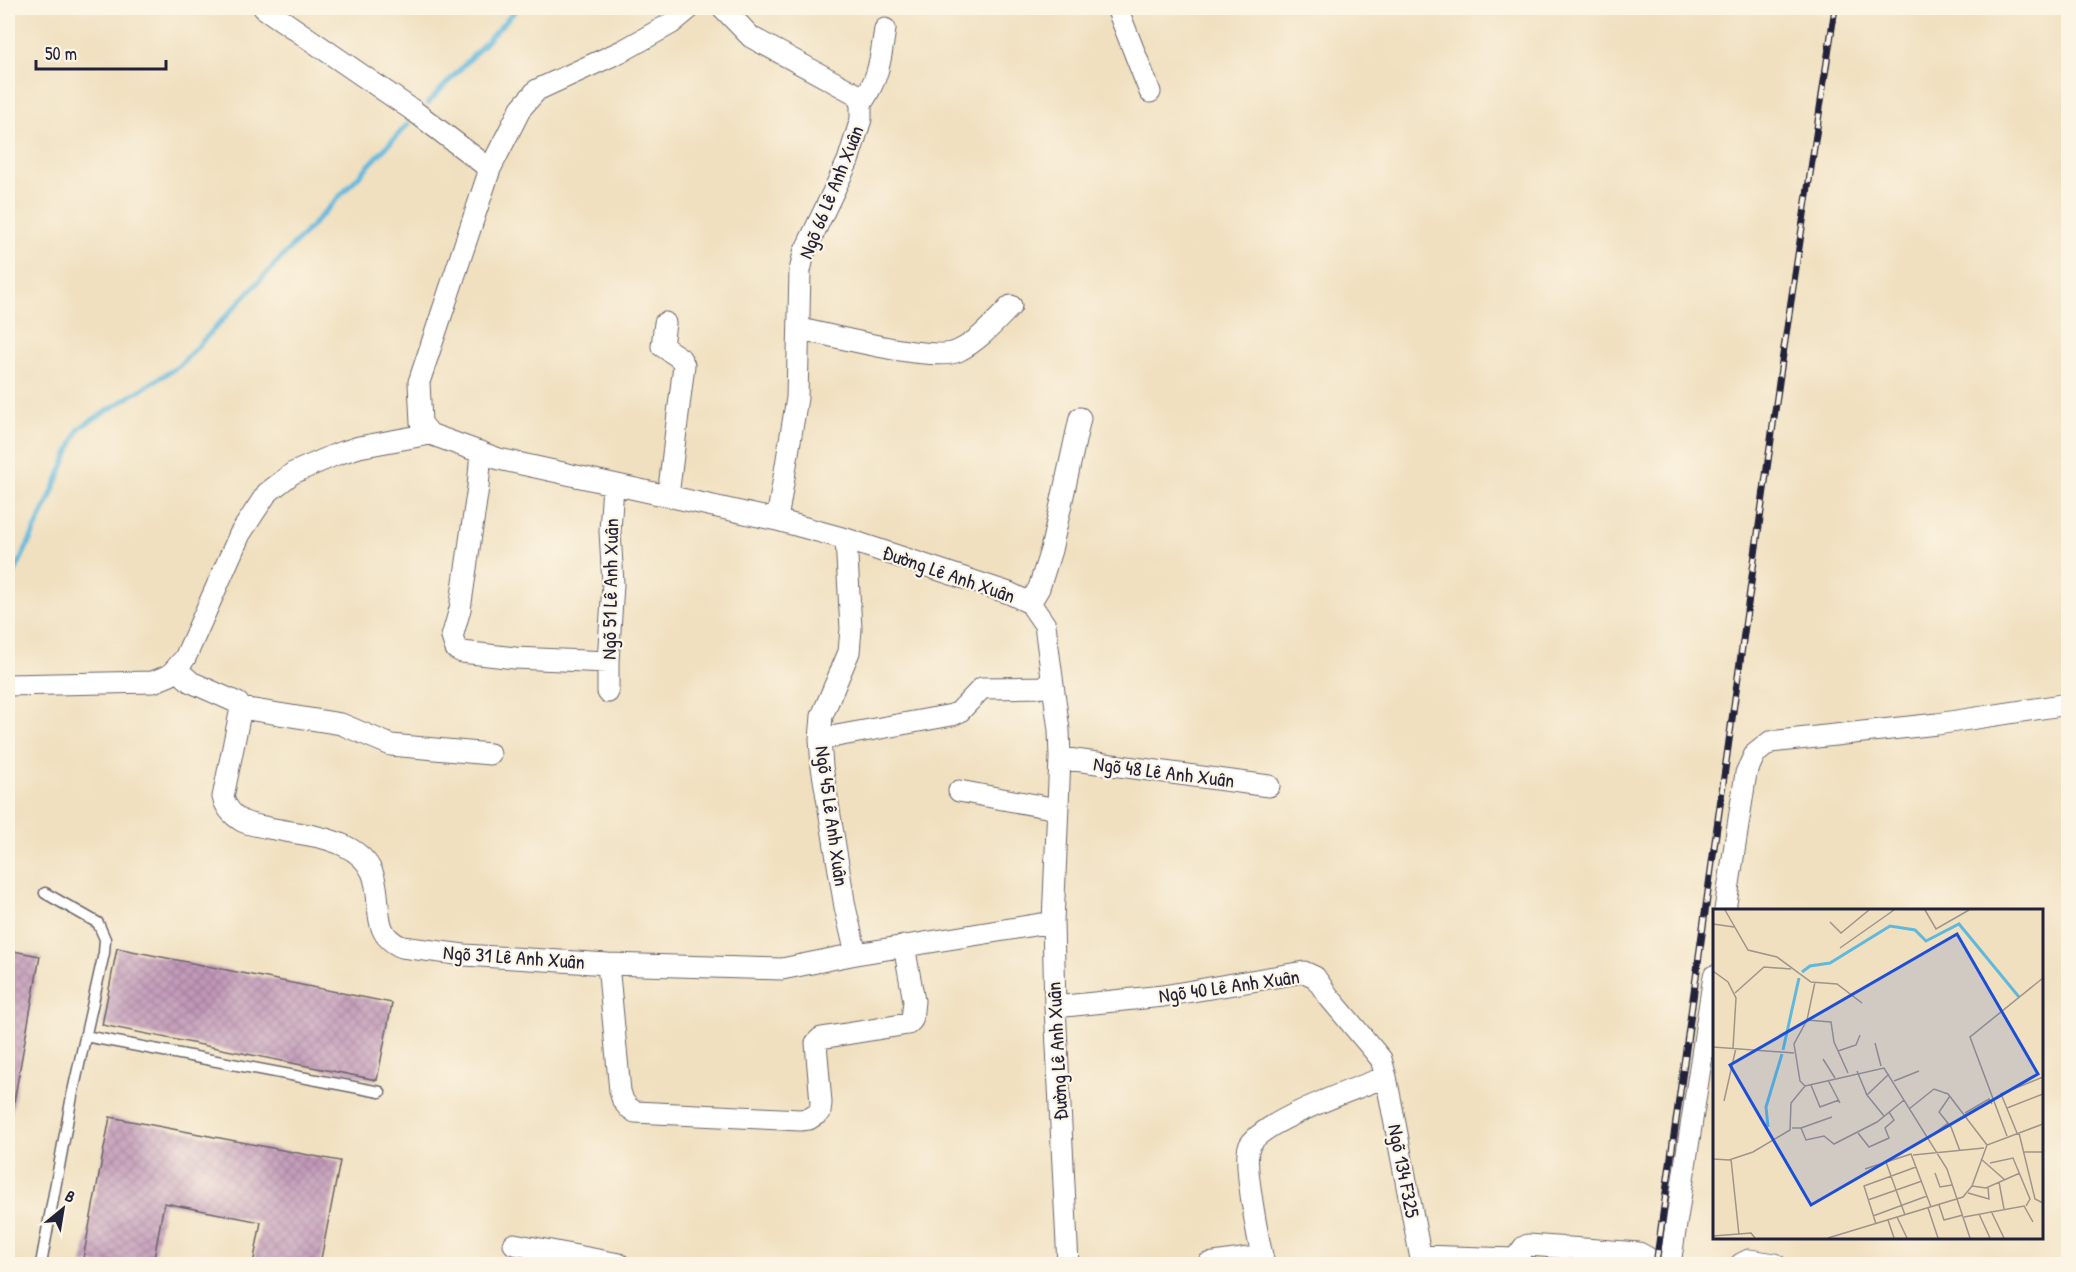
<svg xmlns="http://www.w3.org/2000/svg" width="2076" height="1272" font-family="'Patrick Hand',sans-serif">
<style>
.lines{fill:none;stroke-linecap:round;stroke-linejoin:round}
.stream{stroke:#60b8dd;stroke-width:5}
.building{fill:url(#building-cross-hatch)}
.lane-casing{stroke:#6a646a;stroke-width:13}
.street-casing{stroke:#6a646a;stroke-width:23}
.lane{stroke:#fff;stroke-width:10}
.street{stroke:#fff;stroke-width:21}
.rail-casing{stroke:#22223b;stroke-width:7}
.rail{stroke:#fcf5e5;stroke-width:4.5;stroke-dasharray:14;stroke-linecap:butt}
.labels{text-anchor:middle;stroke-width:4.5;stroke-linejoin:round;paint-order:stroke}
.street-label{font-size:20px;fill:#22223b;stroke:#fcf5e5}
.inset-river{fill:none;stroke:#60b8dd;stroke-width:3}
.inset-road{fill:none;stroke:#9e948b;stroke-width:1.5}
.view{fill:#1d4ed8;fill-opacity:0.15;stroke:#1d4ed8;stroke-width:3}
.inset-edge{fill:none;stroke:#22223b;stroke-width:3}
</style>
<defs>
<pattern id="building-cross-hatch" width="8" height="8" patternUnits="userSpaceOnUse" patternTransform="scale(1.5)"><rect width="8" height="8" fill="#c197b8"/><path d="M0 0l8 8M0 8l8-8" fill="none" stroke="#9c7b97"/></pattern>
</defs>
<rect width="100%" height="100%" fill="#fcf5e5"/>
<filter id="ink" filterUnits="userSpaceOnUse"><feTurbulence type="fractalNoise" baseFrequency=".0167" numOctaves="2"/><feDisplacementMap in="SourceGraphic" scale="12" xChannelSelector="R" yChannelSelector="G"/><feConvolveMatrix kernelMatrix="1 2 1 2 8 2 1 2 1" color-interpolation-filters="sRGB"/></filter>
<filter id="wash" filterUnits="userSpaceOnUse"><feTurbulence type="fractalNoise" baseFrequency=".008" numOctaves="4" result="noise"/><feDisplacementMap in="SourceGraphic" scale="24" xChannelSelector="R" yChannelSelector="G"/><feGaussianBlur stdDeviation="1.35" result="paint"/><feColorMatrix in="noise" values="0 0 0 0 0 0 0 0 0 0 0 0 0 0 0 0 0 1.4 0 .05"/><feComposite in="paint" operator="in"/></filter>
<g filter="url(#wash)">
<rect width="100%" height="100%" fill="#f0e0c0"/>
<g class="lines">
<path class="stream" d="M 428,103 L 518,8
M 15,572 L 48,502 L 79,428 L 179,366 L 408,124"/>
</g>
<g id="blocks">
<path class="building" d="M 117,948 L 392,1003 L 377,1080 L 102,1025 Z
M 8,950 L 40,956 L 12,1113 L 8,1113 Z
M 110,1117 L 340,1161 L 320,1264 L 253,1264 L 261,1222 L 164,1203 L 153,1264 L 82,1264 Z"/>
</g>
</g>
<g filter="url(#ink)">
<use href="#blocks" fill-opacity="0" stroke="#6a646a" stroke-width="1.5"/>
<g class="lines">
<g class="lane-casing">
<path id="lane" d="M 85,1036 L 380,1092
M 41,1264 L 72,1096 L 104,953 L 105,939 L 98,923 L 45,893"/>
</g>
<g class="street-casing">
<path id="street" d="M 264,8 L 414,111 L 490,169
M 690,8 L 672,23 L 624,50 L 537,90 L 521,108 L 490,169 L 419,382 L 421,423 L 430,434 L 499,459 L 777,520 L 846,539 L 1009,593 L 1030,603 L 1045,625 L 1059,730 L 1060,758 L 1053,922 L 1055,1007 L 1068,1264
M 723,8 L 751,37 L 856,94 L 861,104 L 861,119 L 848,161 L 804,253 L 800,271 L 797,398 L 777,520
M 1117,8 L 1150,92
M 861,104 C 880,76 880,61 885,29
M 665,323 L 662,346 L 680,358 L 684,365 L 668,496
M 800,329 C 831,335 934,363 958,351 C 979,341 995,322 1011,306
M 481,452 L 478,487 L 460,609 L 452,637 L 456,649 L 462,652 L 515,658 L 608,662
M 846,539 L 851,629 L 849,652 L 822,716 L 820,739 L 822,767 L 845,907 L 856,954
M 1030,603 L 1039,588 L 1051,550 L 1080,418
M 176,669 L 191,682 L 238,703 L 241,708 L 223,797 C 226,808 232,815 242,821 C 250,825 260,826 269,828 C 294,833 322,835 345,846 C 402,874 356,928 402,947 L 464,955 L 608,964 L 782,969 L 856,954 L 1053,922
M 8,685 L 153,682 L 170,675 L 185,658 L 240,534 L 267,493 L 293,473 L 337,454 L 359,447 L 430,434
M 608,692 L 608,662 L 613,584 L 610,531 L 613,486
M 241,708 L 341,724 L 391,745 L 490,754
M 820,739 L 952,715 L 959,712 L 982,688 L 1053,687
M 1060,758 L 1269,786
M 959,791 L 1057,809
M 1725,910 L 1746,773 L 1755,754 L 1770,742 L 1937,724 L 2068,704
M 608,964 L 620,1091 L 623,1101 L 628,1107 L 635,1112 L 800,1120 L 809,1119 L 820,1112 L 821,1103 L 816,1043 L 821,1038 L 908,1024 L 912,1020 L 914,1001 L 904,946
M 1055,1007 L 1163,996 L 1304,972 L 1315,977 L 1329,997 L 1381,1059 L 1386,1077 L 1422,1264
M 514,1244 L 619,1264
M 1421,1256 L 1515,1259 L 1524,1247 L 1528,1245 L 1639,1253 L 1648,1258 L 1649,1264
M 1208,1264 L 1262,1256
M 1264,1264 C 1259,1244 1243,1163 1249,1147 C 1259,1122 1359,1087 1386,1077
M 1670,1264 L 1714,976
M 1741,1264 L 1749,1260 L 1775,1264"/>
</g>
<use href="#lane" class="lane"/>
<use href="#street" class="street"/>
<g class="rail-casing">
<path id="rail" d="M 1656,1264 L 1781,368 L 1835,8"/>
</g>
<use href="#rail" class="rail"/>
</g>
</g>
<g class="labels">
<g class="street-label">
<text transform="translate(831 192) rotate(-68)" y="7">Ngõ 66 Lê Anh Xuân</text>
<text transform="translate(949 574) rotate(19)" y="7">Đường Lê Anh Xuân</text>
<text transform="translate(610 589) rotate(-89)" y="7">Ngõ 51 Lê Anh Xuân</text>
<text transform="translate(1164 772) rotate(7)" y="7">Ngõ 48 Lê Anh Xuân</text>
<text transform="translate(832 816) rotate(82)" y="7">Ngõ 45 Lê Anh Xuân</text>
<text transform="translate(514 957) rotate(4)" y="7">Ngõ 31 Lê Anh Xuân</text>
<text transform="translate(1229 986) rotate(-8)" y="7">Ngõ 40 Lê Anh Xuân</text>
<text transform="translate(1057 1051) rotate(-93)" y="7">Đường Lê Anh Xuân</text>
<text transform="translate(1404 1171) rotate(79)" y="7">Ngõ 134 F325</text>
</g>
</g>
<g transform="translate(1713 909)">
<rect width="330" height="330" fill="#f0e0c0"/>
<path class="inset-river" d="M 89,63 L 97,57 L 117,54 L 177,17 L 202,21 L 213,32 L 246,15 L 306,88M 70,141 L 86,69M 55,218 L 53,198 L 69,145"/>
<path class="inset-road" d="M 12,1 L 35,41 L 64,48 L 98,73 L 124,75 L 149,94M 212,1 L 223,20 L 256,1M 117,13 L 128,24 L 156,1M 0,15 L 21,18M 127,39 L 181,1M 0,62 L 15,73 L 23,89 L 20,139M 22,84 L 51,58 L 78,60M 94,111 L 118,113 L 121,133 L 135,164M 162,134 L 168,157M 0,138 L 81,144M 125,142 L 143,136 L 147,126M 110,150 L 122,169M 144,162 L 154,186 L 171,207M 115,171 L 127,194M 181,172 L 206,162M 98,176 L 107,198 L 126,191M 92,177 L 171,159 L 234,260 L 257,329M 92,177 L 87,172 L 81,135 L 94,111 L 102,73M 154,186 L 176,165M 237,187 L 226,203 L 238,218 L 247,242M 11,192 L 23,139M 294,199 L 330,185M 196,200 L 221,180 L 235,185 L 274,236M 252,204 L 276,190 L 279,195M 79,219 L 88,219 L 93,231 L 111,227 L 121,235 L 164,213 L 191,191M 88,219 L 119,208M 145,224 L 156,238 L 176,229 L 172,219 L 181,211 L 176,203M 304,224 L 288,185 L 330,168M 306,224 L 322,290 L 330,294M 294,227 L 257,128 L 330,69M 215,229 L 235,214M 311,243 L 330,243M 200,246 L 271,239M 0,250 L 16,251 L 40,243 L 77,221 L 78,194 L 92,177M 18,250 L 26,326M 268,250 L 292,271M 173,253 L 192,306M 277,254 L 300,249 L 317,290 L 313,297M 152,260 L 198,245 L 218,298M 222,264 L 227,278 L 239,276M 286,273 L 291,300M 259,277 L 273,279 L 307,264M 255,284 L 276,290 L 275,278M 155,291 L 209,272M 226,296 L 231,311 L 250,306M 215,299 L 225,329M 278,302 L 291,329M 266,305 L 277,329M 160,307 L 214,287M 184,308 L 194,329M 251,308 L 311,297 L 320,313M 175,311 L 181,329M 163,315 L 151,277 L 203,258M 0,327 L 38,324 L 42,329M 115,329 L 250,288 L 259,277 L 274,236 L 330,215"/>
<path class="view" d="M 244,25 L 325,165 L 98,296 L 17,156 Z"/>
<rect width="330" height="330" class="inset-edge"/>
</g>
<rect width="2076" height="1272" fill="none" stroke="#fcf5e5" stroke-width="30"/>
<g transform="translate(63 1209) rotate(30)" stroke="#fcf5e5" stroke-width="4.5" paint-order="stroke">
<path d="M0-4.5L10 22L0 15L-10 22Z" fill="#22223b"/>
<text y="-9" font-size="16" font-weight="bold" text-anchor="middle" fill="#22223b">B</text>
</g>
<path d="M36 60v9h130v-9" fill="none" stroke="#22223b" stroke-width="3"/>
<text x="45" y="60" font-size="18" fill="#22223b" stroke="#fcf5e5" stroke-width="4.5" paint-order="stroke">50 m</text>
</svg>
